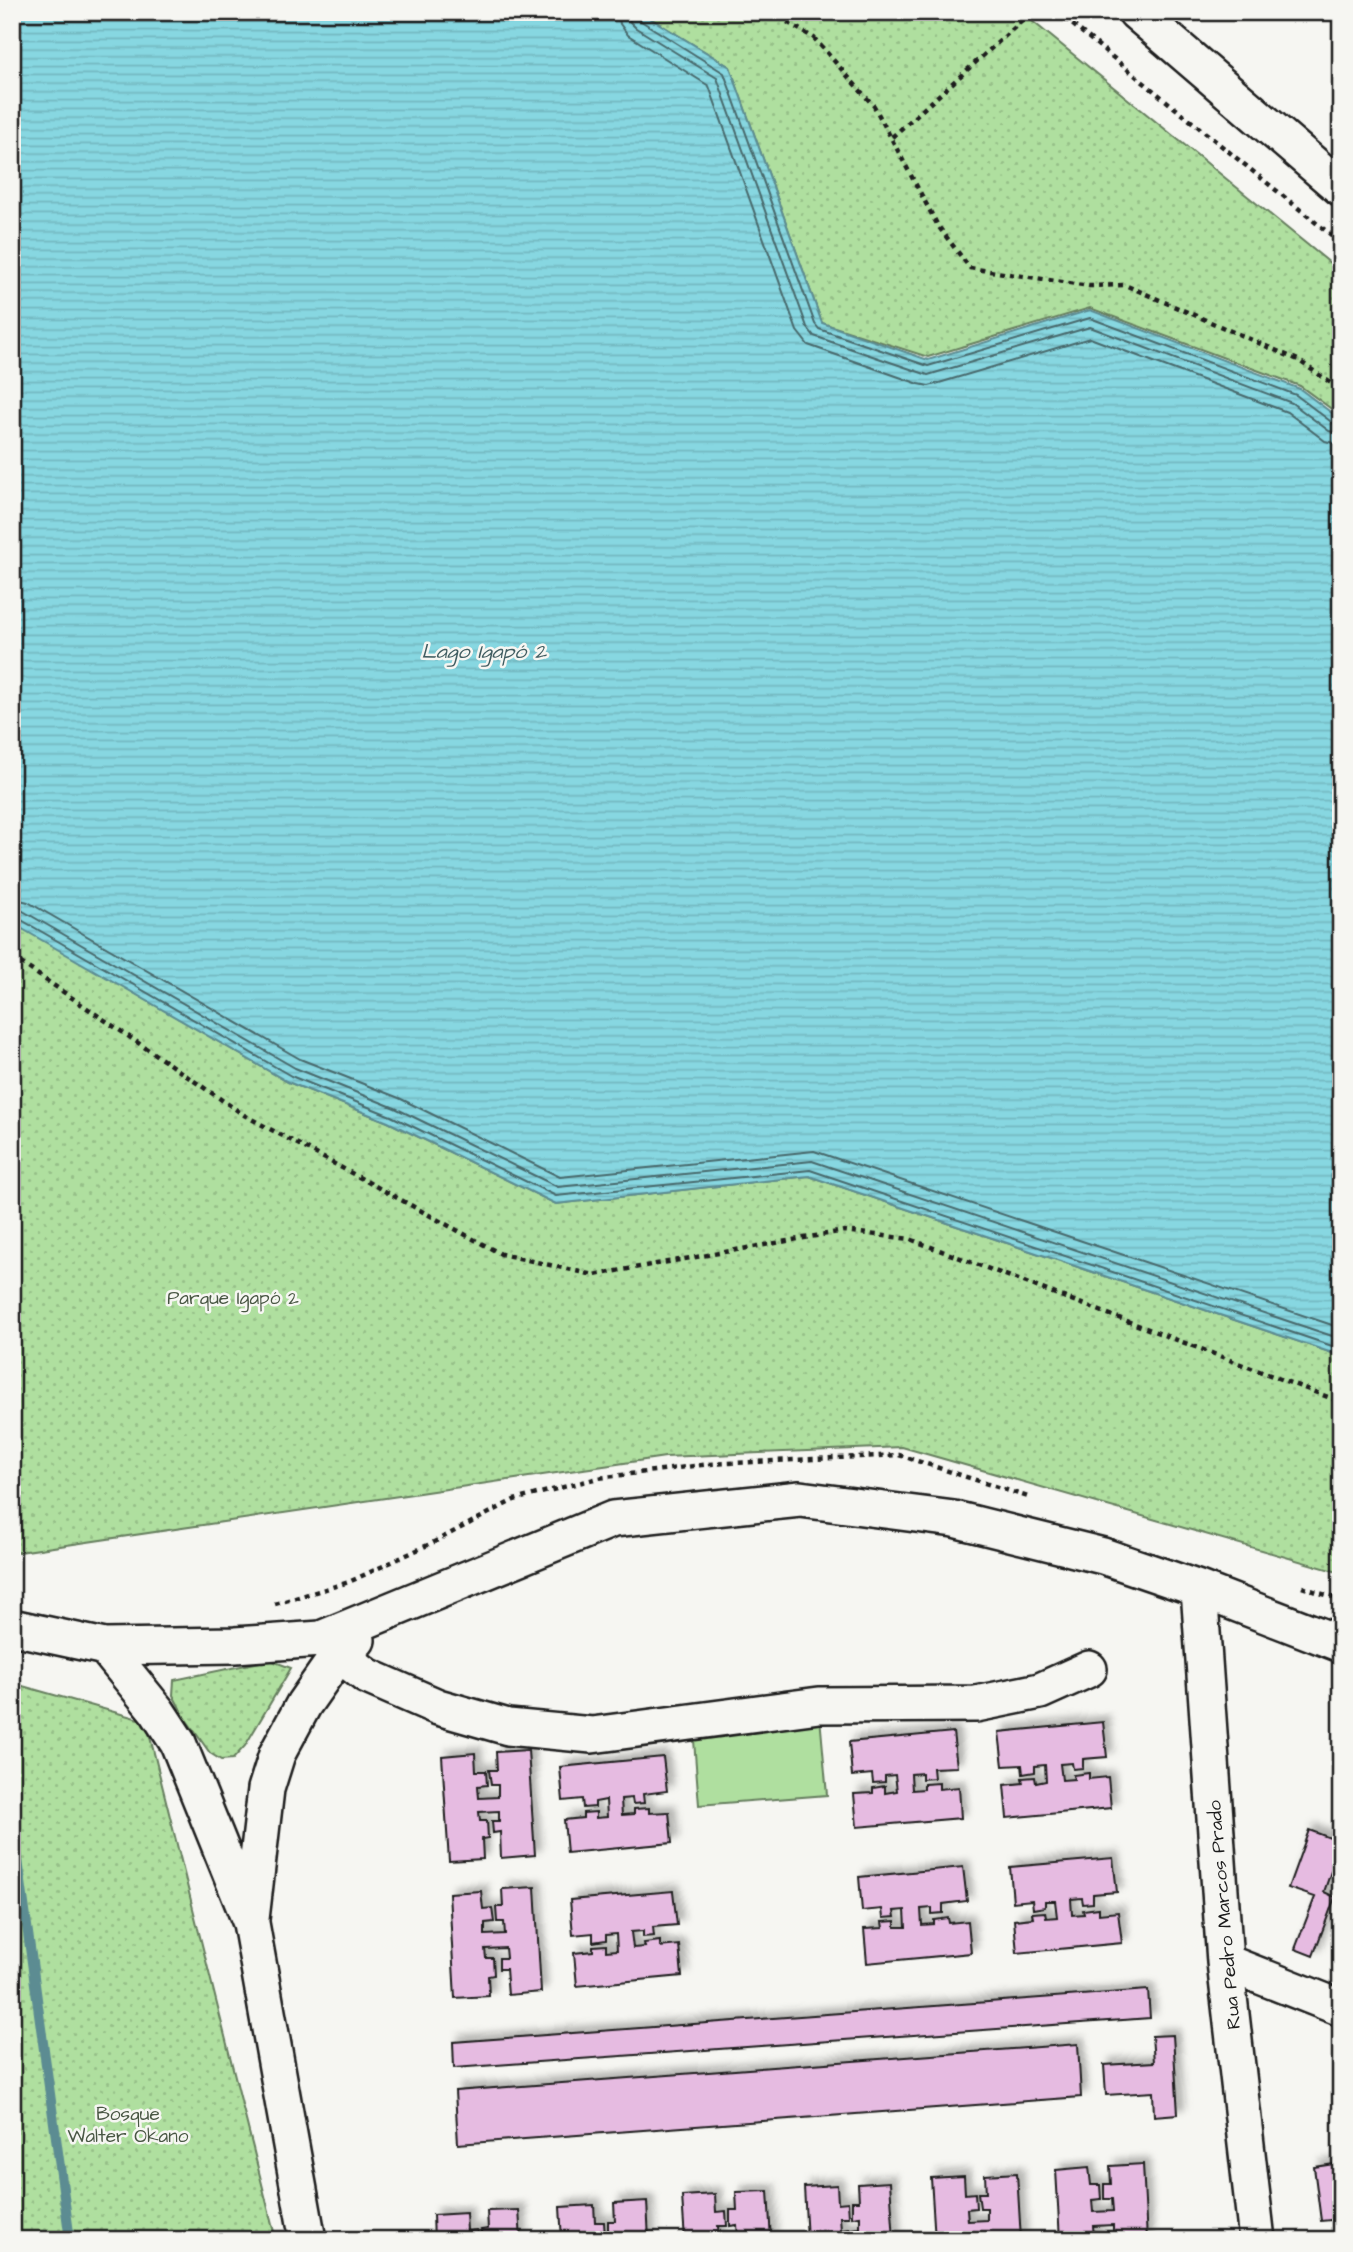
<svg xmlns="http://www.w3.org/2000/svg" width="1353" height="2252" font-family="'Architects Daughter',sans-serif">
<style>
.grass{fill:url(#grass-dots);stroke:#667e5e;stroke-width:2}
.garden{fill:#afdf9f;stroke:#667e5e;stroke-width:2}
.water{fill:url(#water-rules);stroke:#5c8c92;stroke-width:2}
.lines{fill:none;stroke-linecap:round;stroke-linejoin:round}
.shore{stroke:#47676b;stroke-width:2}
.stream{stroke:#5c8c92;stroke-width:10}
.building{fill:#e6bbe1;stroke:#1c1c1c;stroke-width:2;filter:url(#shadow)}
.minor-casing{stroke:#1c1c1c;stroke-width:40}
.path{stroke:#1c1c1c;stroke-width:4.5;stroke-dasharray:5 5;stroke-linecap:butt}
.minor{stroke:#f6f6f2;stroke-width:35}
.labels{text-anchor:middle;stroke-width:5;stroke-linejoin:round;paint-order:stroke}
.park-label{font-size:19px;fill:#485643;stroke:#f6f6f2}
.street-label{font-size:19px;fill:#1c1c1c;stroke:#f6f6f2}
.water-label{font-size:21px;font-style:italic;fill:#415d61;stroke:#f6f6f2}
</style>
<defs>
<pattern id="grass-dots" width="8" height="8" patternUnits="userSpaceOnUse" patternTransform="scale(1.75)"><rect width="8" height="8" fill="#afdf9f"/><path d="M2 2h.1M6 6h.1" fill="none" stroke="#96bf88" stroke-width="1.8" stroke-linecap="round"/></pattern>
<pattern id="water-rules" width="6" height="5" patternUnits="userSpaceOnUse" patternTransform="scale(1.75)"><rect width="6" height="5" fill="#87d7e1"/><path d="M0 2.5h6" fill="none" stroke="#74b8c0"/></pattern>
<filter id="shadow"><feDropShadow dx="6" dy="-6" stdDeviation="3.5" flood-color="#0004"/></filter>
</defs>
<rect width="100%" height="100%" fill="#f6f6f2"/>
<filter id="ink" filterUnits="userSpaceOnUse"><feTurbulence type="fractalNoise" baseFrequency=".0143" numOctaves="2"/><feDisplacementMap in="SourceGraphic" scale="14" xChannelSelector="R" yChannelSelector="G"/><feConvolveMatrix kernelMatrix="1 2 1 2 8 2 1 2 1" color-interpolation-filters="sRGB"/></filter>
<g filter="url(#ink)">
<path class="grass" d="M 640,12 L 1021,12 L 1341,272 L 1341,416 L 1300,386 L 1090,308 L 928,357 L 822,323 L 730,67 Z
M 12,922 L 288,1082 L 388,1122 L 556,1204 L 809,1176 L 1341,1356 L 1341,1573 L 902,1447 L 665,1457 L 12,1553 Z
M 270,1660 L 291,1668 L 245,1746 L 233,1759 L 221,1760 L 210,1753 L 185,1718 L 173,1695 L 174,1680 Z
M 12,1683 L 146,1721 L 276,2240 L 12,2240 Z"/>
<path class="garden" d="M 820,1717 L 827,1795 L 699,1805 L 693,1727 Z"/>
<path class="water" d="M 12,12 L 640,12 L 730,67 L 822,323 L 928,360 L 1090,310 L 1300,389 L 1341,420 L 1341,1356 L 809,1176 L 556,1204 L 388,1122 L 288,1082 L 12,923 Z"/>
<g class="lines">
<path class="shore" d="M 618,12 L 620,24 L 628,35 L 709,86 L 797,331 L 808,345 L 919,384 L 929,386 L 1090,338 L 1287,412 L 1325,441 L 1341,445
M 628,12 L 630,22 L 636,28 L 717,78 L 807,327 L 814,336 L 928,375 L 1090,327 L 1292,403 L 1329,431 L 1341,434
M 637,12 L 641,21 L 724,73 L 815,324 L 819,329 L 928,366 L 1090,318 L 1296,395 L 1334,424 L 1341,425
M 12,898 L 28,902 L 300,1059 L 399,1098 L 560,1177 L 814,1151 L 1341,1328
M 12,908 L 23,911 L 295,1068 L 395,1108 L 558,1187 L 812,1161 L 1341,1339
M 12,917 L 18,918 L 291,1076 L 391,1116 L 556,1196 L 810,1170 L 1341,1349"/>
<path class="stream" d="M 12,1816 L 70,2240"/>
</g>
<path class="building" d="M 1103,1722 L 1107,1757 L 1083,1759 L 1083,1768 L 1073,1769 L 1072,1763 L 1060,1764 L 1062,1780 L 1074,1779 L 1073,1775 L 1089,1773 L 1089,1779 L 1108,1777 L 1111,1808 L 1007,1818 L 1004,1785 L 1023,1783 L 1022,1778 L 1035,1777 L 1036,1783 L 1046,1781 L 1045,1765 L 1035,1766 L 1035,1772 L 1023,1774 L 1022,1765 L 1003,1766 L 999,1732 Z
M 953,1732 L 957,1767 L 933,1768 L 934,1778 L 922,1779 L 922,1773 L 911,1774 L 912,1790 L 924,1789 L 924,1784 L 939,1783 L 939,1789 L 959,1787 L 961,1818 L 857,1827 L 854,1794 L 873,1793 L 873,1788 L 885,1786 L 885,1793 L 897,1791 L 895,1775 L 885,1776 L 885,1782 L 873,1783 L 872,1774 L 852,1776 L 849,1742 Z
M 528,1750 L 535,1855 L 501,1858 L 500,1832 L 493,1833 L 492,1821 L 499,1821 L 499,1811 L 479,1812 L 480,1821 L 487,1821 L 488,1838 L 482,1839 L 483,1859 L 449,1861 L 442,1756 L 475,1753 L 476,1771 L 486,1771 L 487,1785 L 478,1786 L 479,1798 L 498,1797 L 498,1785 L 491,1785 L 489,1770 L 497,1770 L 496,1752 Z
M 663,1757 L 667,1791 L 643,1794 L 644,1803 L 633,1804 L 632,1798 L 621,1799 L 622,1815 L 634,1814 L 634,1809 L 649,1808 L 649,1813 L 669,1812 L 672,1843 L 567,1853 L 564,1820 L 583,1818 L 583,1813 L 596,1812 L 596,1818 L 607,1817 L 606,1800 L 595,1802 L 595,1807 L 583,1808 L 582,1799 L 563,1801 L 560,1767 Z
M 1309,1830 L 1341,1842 L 1324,1892 L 1335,1897 L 1313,1956 L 1295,1949 L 1315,1897 L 1288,1888 Z
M 1113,1858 L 1117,1892 L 1093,1894 L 1093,1903 L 1083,1904 L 1082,1898 L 1071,1899 L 1072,1915 L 1084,1914 L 1083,1910 L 1099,1908 L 1099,1914 L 1118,1912 L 1122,1943 L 1017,1953 L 1014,1920 L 1033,1918 L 1032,1913 L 1045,1912 L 1046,1918 L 1057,1917 L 1055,1901 L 1045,1901 L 1045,1907 L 1033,1909 L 1032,1900 L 1013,1902 L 1010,1867 Z
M 963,1867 L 967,1901 L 943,1904 L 943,1913 L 932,1914 L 932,1908 L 921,1909 L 922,1925 L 934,1924 L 934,1920 L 948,1918 L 949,1923 L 968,1921 L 971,1953 L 867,1963 L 864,1929 L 883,1928 L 882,1922 L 895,1921 L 895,1927 L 906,1927 L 905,1910 L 894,1911 L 895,1917 L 883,1918 L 882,1909 L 862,1911 L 859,1877 Z
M 535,1887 L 541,1992 L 508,1995 L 506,1969 L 499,1969 L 499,1958 L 506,1958 L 505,1948 L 485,1949 L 486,1958 L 493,1958 L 494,1975 L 488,1976 L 489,1996 L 455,1998 L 449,1893 L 481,1891 L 483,1909 L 492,1908 L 494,1922 L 485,1923 L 485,1935 L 505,1934 L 504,1922 L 497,1922 L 496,1907 L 503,1907 L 502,1889 Z
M 673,1891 L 677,1925 L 653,1927 L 654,1936 L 643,1937 L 643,1931 L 631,1932 L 633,1948 L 645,1947 L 644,1943 L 660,1941 L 660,1947 L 679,1945 L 682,1976 L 577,1986 L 574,1953 L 593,1951 L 593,1946 L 606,1945 L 606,1951 L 617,1950 L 616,1934 L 606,1935 L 606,1940 L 593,1942 L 593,1933 L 573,1935 L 570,1900 Z
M 1148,1990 L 1150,2018 L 454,2068 L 453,2042 Z
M 1173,2035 L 1178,2114 L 1154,2116 L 1153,2092 L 1106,2095 L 1104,2065 L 1154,2062 L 1152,2036 Z
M 1078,2044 L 1081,2097 L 458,2144 L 455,2091 Z
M 1341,2163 L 1341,2219 L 1321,2221 L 1314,2167 Z
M 1143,2164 L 1147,2240 L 1106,2240 L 1106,2235 L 1113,2235 L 1113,2225 L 1093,2226 L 1094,2235 L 1101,2235 L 1101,2240 L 1060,2240 L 1056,2170 L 1089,2167 L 1091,2185 L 1100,2185 L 1101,2199 L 1092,2200 L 1093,2212 L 1113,2211 L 1112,2199 L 1104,2199 L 1104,2184 L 1111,2184 L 1110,2166 Z
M 1017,2173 L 1021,2240 L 988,2240 L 988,2234 L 968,2235 L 968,2240 L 935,2240 L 931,2178 L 964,2176 L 965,2194 L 975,2193 L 976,2208 L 967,2209 L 968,2221 L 987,2220 L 987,2208 L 980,2208 L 978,2193 L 986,2193 L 985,2175 Z
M 890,2182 L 894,2240 L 807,2240 L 804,2187 L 837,2185 L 838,2203 L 848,2202 L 849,2217 L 840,2217 L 841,2230 L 860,2228 L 860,2216 L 852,2217 L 852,2201 L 859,2201 L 858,2184 Z
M 768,2191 L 771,2240 L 685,2240 L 682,2196 L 715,2194 L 716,2212 L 726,2211 L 727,2226 L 718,2226 L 719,2239 L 738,2237 L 737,2225 L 730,2226 L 730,2210 L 737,2210 L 736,2192 Z
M 647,2201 L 649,2240 L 616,2240 L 616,2236 L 608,2236 L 608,2221 L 615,2221 L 614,2203 Z
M 594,2205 L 595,2222 L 604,2222 L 605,2236 L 596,2237 L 597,2240 L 562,2240 L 560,2207 Z
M 519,2210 L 521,2240 L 481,2240 L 481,2230 L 488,2229 L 487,2211 Z
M 466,2213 L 467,2231 L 477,2230 L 478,2240 L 434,2240 L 433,2215 Z"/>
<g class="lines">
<g class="minor-casing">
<path id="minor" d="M 1136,12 L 1341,188
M 1199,1589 L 1225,1962 L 1257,2240
M 12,1627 L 105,1647 L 235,1645 L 321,1639 L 613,1519 L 800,1499 L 954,1519 L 1103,1556 L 1199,1589 L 1341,1644
M 105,1647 L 157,1711 L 178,1743 L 251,1923 L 308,2240
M 339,1654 L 367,1676 L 438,1707 L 508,1727 L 592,1735 L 819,1705 L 976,1704 L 1040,1691 L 1089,1669
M 251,1919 L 266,1789 L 277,1754 L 304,1704 L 339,1654 L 357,1640
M 1225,1962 L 1341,2008"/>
</g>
<path class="path" d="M 770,12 L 814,38 L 874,106 L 938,226 L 970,268 L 1089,286 L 1125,285 L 1298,360 L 1341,390
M 1057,12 L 1341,243
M 892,137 L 1032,12
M 12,957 L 244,1115 L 501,1254 L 594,1275 L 844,1231 L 910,1239 L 1341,1402
M 1302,1587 L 1341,1600
M 275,1604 L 349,1582 L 432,1543 L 514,1500 L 598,1478 L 710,1464 L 899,1455 L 1031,1498"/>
<use href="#minor" class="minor"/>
</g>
</g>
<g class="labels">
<g class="park-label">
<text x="233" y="1304">Parque Igapó 2</text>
<text x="128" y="2120">Bosque<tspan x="128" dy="22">Walter Okano</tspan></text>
</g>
<g class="street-label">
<text transform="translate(1223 1915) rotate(-95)" y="7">Rua Pedro Marcos Prado</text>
</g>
<g class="water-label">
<text x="484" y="658">Lago Igapó 2</text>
</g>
</g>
<rect width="1353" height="2252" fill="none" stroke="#f6f6f2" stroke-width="42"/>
<rect x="21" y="21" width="1311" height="2210" fill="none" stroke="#1c1c1c" stroke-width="2.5" filter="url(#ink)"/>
</svg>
